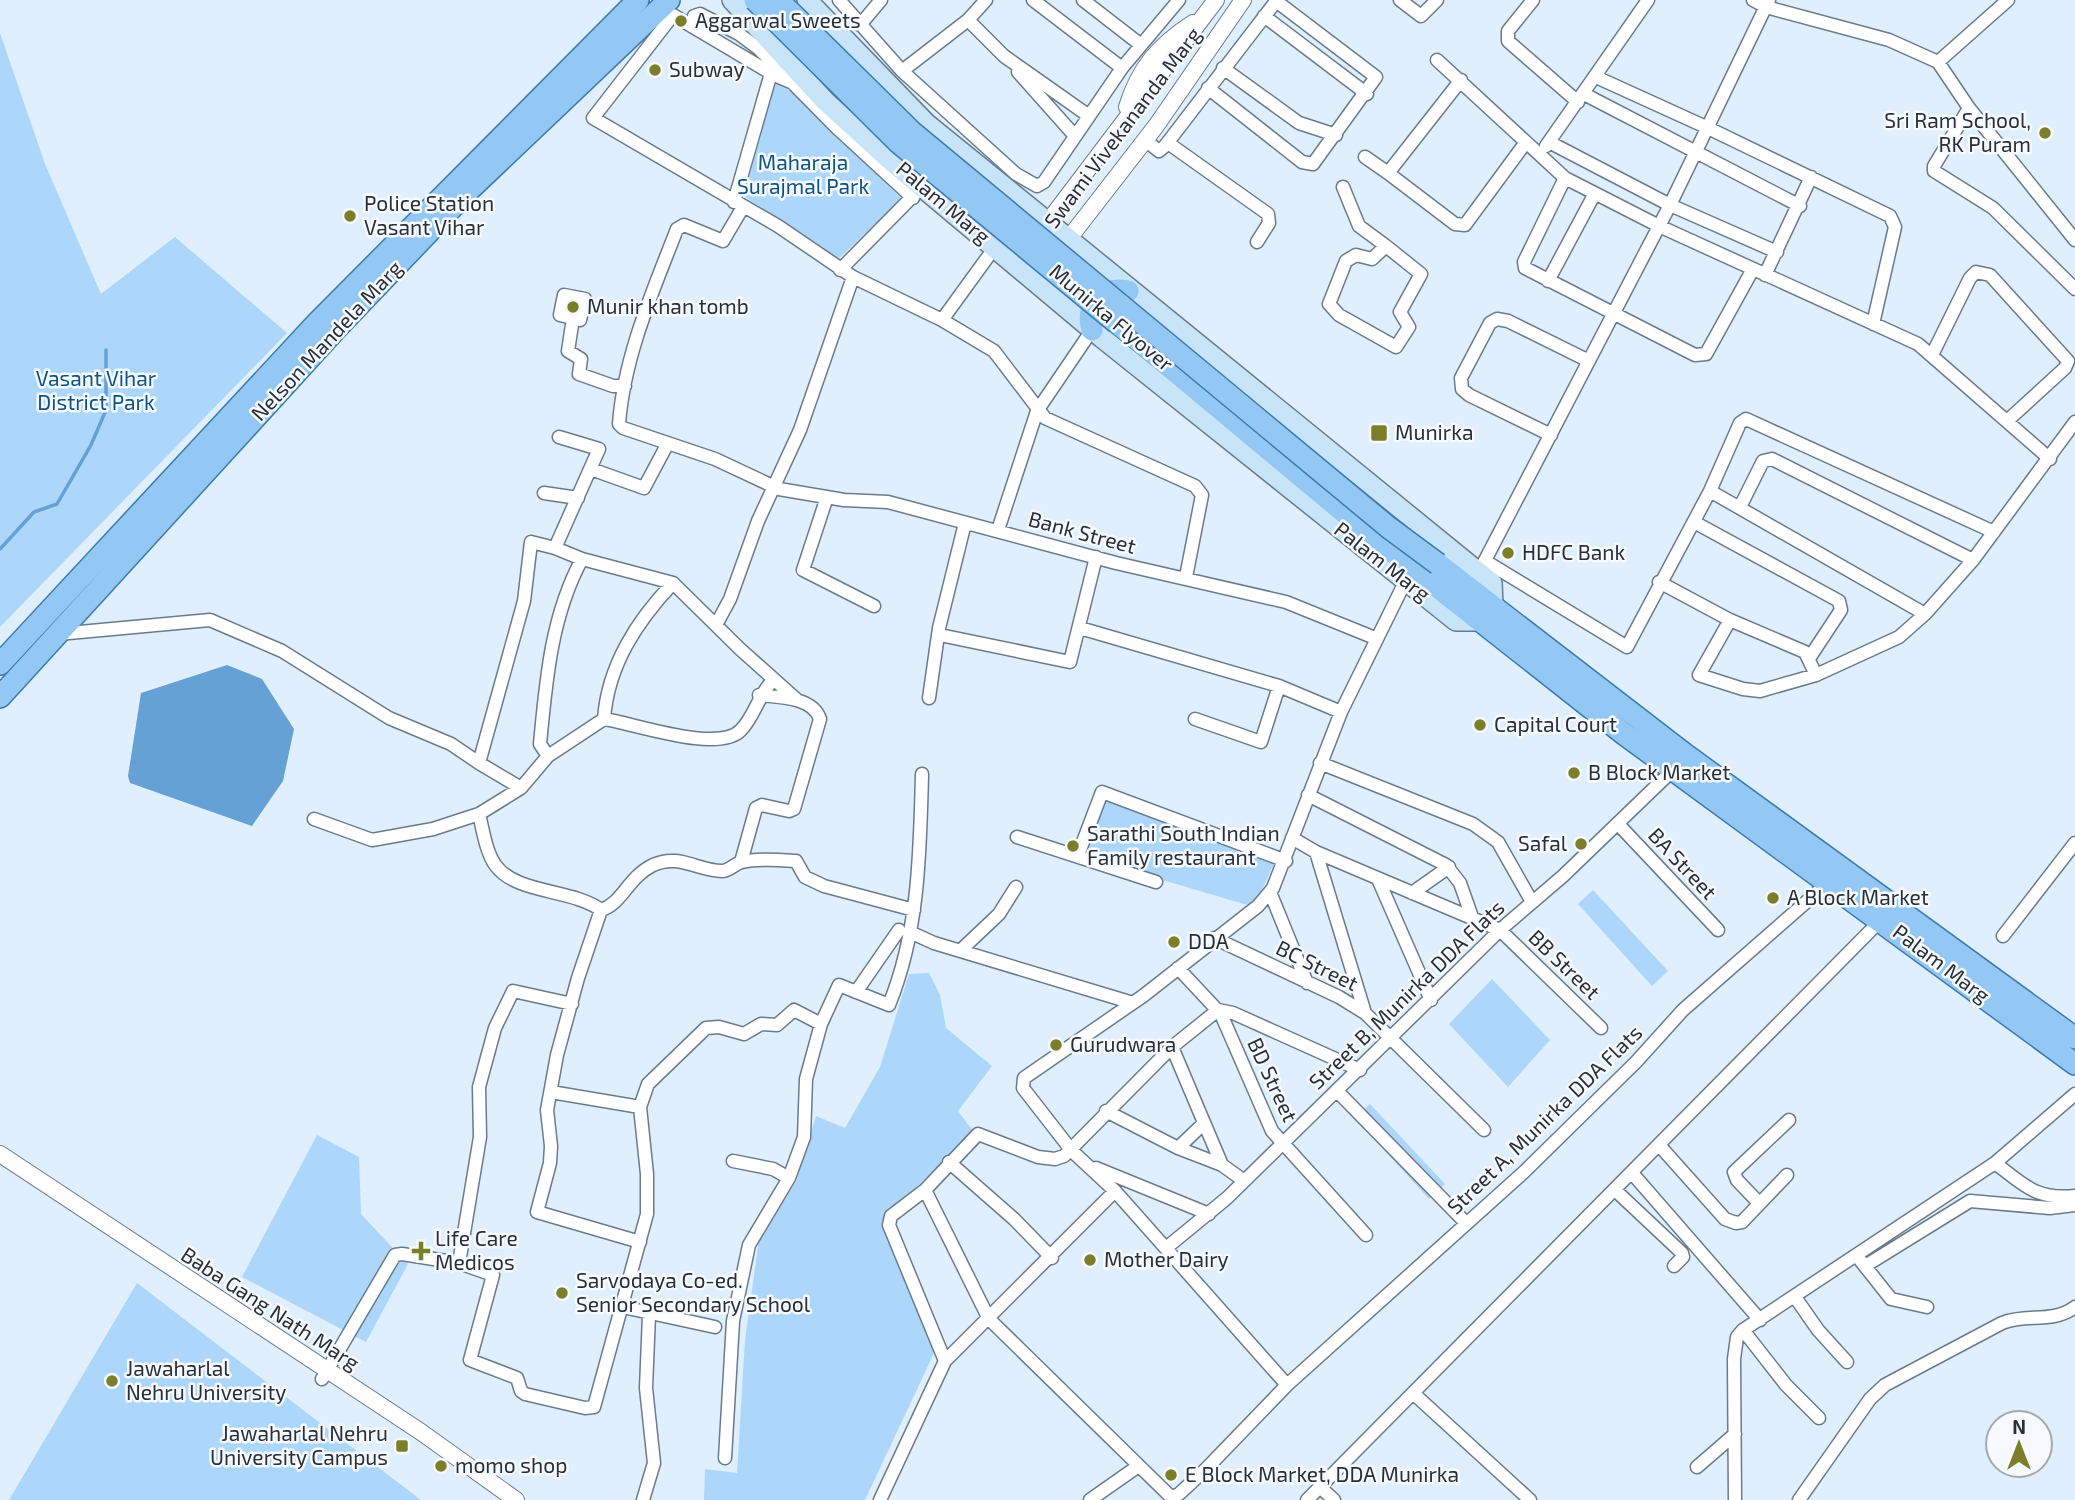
<svg xmlns="http://www.w3.org/2000/svg" width="2075" height="1500" font-family="'Exo 2',sans-serif">
<style>
.green{fill:#add6fb}
.water{fill:#65a1d4}
.lines{fill:none;stroke-linecap:round;stroke-linejoin:round}
.stream{stroke:#65a1d4;stroke-width:3.5}
.minor-casing{stroke:#6a7b8b;stroke-width:15}
.tertiary-casing{stroke:#6a7b8b;stroke-width:18}
.secondary-casing{stroke:#6a7b8b;stroke-width:22}
.primary-casing{stroke:#3d7bac;stroke-width:24}
.minor{stroke:#fff;stroke-width:12}
.tertiary{stroke:#fff;stroke-width:16}
.secondary{stroke:#c8e4f9;stroke-width:19}
.primary{stroke:#92c8f3;stroke-width:21}
.primary-bridge-casing{stroke:#3d7bac;stroke-width:24;stroke-linecap:butt}
.primary-bridge{stroke:#92c8f3;stroke-width:21}
.poi-dot{fill:#7c7f29;stroke:#f6fafe;stroke-width:2.5}
.labels{text-anchor:middle;stroke-width:5;stroke-linejoin:round;paint-order:stroke}
.poi-label{font-size:21px;fill:#282f36;stroke:#f6fafe;text-anchor:start}
.street-label{font-size:21px;fill:#282f36;stroke:#f6fafe}
.park-label{font-size:21px;fill:#0c5382;stroke:#f6fafe}
</style>
<rect width="100%" height="100%" fill="#dfeffd"/>
<path class="green" d="M 0,33 L 45,164 L 101,294 L 175,237 L 287,333 L 0,627 Z
M 775,84 L 793,92 L 902,199 L 837,260 L 744,196 Z
M 1102,792 L 1276,859 L 1254,907 L 1078,855 Z
M 1593,890 L 1668,971 L 1652,986 L 1578,904 Z
M 929,973 L 940,995 L 946,1028 L 992,1066 L 958,1111 L 973,1131 L 882,1221 L 935,1351 L 865,1500 L 704,1500 L 705,1469 L 737,1473 L 745,1340 L 759,1240 L 796,1182 L 816,1116 L 845,1128 L 880,1067 L 909,974 Z
M 1492,979 L 1550,1040 L 1508,1087 L 1449,1024 Z
M 1370,1104 L 1445,1184 L 1429,1199 L 1355,1118 Z
M 317,1135 L 359,1157 L 361,1214 L 408,1264 L 366,1342 L 242,1277 Z
M 137,1283 L 421,1500 L 9,1500 Z"/>
<path class="water" d="M 227,665 L 262,679 L 294,729 L 283,781 L 252,826 L 130,783 L 128,776 L 141,693 Z"/>
<g class="lines">
<path class="stream" d="M 0,549 L 34,512 L 57,504 L 91,445 L 106,410 L 106,350"/>
<g class="minor-casing">
<path id="minor" d="M 839,0 L 902,71 L 1016,174 L 1037,186 L 1044,182 L 1122,68 L 1179,0
M 1033,0 L 1122,68
M 1083,0 L 1141,45
M 1400,0 L 1421,16 L 1437,0
M 1533,0 L 1508,31 L 1508,41 L 1578,102
M 1753,0 L 1766,7 L 1889,40 L 1938,62 L 1969,108 L 2075,240
M 1264,16 L 1367,94
M 968,20 L 1004,56 L 1089,116
M 860,25 L 881,0
M 692,26 L 694,16 L 700,14 L 739,34 L 759,49 L 836,127 L 913,198
M 1437,60 L 1565,178 L 1659,226 L 1918,344 L 2050,459
M 1938,62 L 2008,0
M 1223,68 L 1299,123 L 1336,135
M 902,71 L 968,20 L 986,0
M 1018,72 L 1075,136
M 1596,77 L 1706,127 L 1890,216 L 1895,227 L 1873,324
M 1461,80 L 1388,173 L 1455,224 L 1465,225 L 1526,142
M 793,83 L 774,75 L 673,15 L 593,118 L 778,226 L 853,277 L 942,320 L 994,351 L 1045,418 L 1195,486 L 1202,495 L 1186,577
M 1208,88 L 1302,162 L 1313,164 L 1376,77 L 1276,1
M 1584,94 L 1800,206
M 1969,108 L 1934,166 L 1934,171 L 1993,208 L 2075,289
M 1145,140 L 1159,151 L 1165,146 L 1277,0
M 1549,142 L 1670,205 L 1777,252
M 1168,143 L 1268,214 L 1269,223 L 1257,242
M 1546,146 L 1648,0
M 1365,157 L 1388,173
M 1565,178 L 1524,262 L 1525,268 L 1695,355 L 1706,354 L 1753,269
M 1343,187 L 1359,226 L 1386,246
M 734,202 L 771,73
M 743,207 L 723,241 L 684,225 L 677,229 C 653,291 624,356 619,424 L 623,428 L 715,459 L 779,489 L 844,500 L 888,502 L 1116,563 L 1286,602 L 1375,638
M 1386,246 L 1421,274 L 1400,312 L 1409,327 L 1396,347 L 1339,315 L 1329,304 L 1346,261 L 1356,255 L 1372,259 Z
M 840,270 L 916,193
M 1765,275 L 1811,177
M 1548,281 L 1594,195
M 564,295 L 585,299 L 580,320 L 560,315 Z
M 573,318 L 568,351 L 581,359 L 579,374 L 613,386 L 625,386
M 942,320 L 995,247
M 1932,355 L 1970,278 L 1976,272 L 1990,275 L 2068,361 L 2065,368 L 2007,421
M 1551,435 L 1469,395 L 1462,389 L 1461,378 L 1490,323 L 1497,319 L 1508,321 L 1589,361
M 591,469 L 644,488 L 668,443
M 1710,491 L 1925,614
M 544,493 L 578,498
M 827,497 L 803,570 L 874,606
M 1740,507 L 1763,461 L 1772,459 L 1973,560
M 1694,522 L 1839,601 L 1841,610 L 1810,657
M 998,530 L 1037,411 L 1092,330
M 555,548 L 582,559 L 673,583 L 740,649 L 796,699
M 1485,561 L 1627,647 L 1710,491 L 1740,423 L 1746,419 L 1994,532
M 1481,568 L 1670,205 L 1769,0
M 1659,582 L 1730,620 L 1805,652 L 1816,675
M 1730,620 L 1699,675 L 1743,689 L 1760,691 L 1816,675 L 1899,637 L 1925,614 L 1973,560 L 2075,422
M 716,625 L 730,599 L 758,521 L 800,430 L 853,277
M 1080,628 L 1279,686 L 1341,712
M 58,634 L 210,620 L 282,651 L 389,718 L 451,744 L 479,763 L 524,601 L 531,542 L 555,548 L 599,449 L 559,437
M 940,635 L 1070,662 L 1096,557
M 929,698 L 939,628 L 965,523
M 604,719 C 608,665 637,621 673,583
M 1195,719 L 1261,742 L 1279,686
M 548,756 L 540,744 C 546,681 551,616 582,559
M 479,763 L 521,788
M 1320,763 L 1473,824 L 1498,842 L 1532,902
M 1308,795 L 1446,865 L 1460,883 L 1473,920
M 479,814 C 483,830 486,853 496,866 C 517,894 573,889 601,910
M 314,819 L 372,840 L 433,829 L 479,814 L 521,788 L 548,756 L 604,719 C 633,723 718,754 741,730 C 754,717 758,696 773,680
M 1618,824 L 1718,930
M 1017,837 L 1156,882
M 1292,838 L 1316,852 L 1500,930 L 1601,1028
M 1316,852 L 1365,1013
M 1078,855 L 1102,792 L 1286,861
M 741,862 L 756,808 L 762,805 L 789,811 L 794,809 L 820,719 C 813,697 779,697 759,695
M 1378,879 L 1431,1000
M 1270,892 L 1307,983
M 1412,893 L 1449,867
M 912,933 L 934,943 L 1133,1003
M 2003,936 L 2075,843
M 1214,938 L 1339,997 L 1365,1013 L 1484,1130
M 961,950 L 999,914 L 1016,887
M 1178,968 L 1221,1014 L 1272,1131 L 1366,1235
M 856,992 L 899,930
M 1172,1047 L 1222,1165 L 1243,1180
M 1360,1070 L 1233,1013 L 1218,1010 L 1172,1047 L 1064,1156 L 1055,1159 L 1038,1157 L 978,1134 L 925,1190 L 989,1319 L 1171,1497 L 1179,1494 L 1206,1469 L 1287,1385 L 1524,1172 L 1636,1062 L 1683,1010 L 1829,882
M 1337,1091 L 1466,1223
M 640,1107 L 648,1084 L 706,1028 L 719,1027 L 744,1034 L 761,1024 L 777,1025 L 794,1010 L 821,1024 L 839,985 L 889,1005 C 919,931 920,853 922,774
M 1106,1111 L 1178,1148 L 1222,1165
M 1659,1145 L 1725,1219 L 1736,1223 L 1742,1222 L 1787,1175
M 1178,1148 L 1202,1125
M 733,1161 L 773,1169 L 789,1178
M 949,1162 L 1014,1219 L 1052,1258
M 1995,1163 C 2024,1185 2036,1200 2075,1196
M 1096,1168 L 1209,1214
M 1632,1173 L 1760,1320
M 925,1190 L 891,1216 L 889,1225 L 945,1361
M 1615,1190 L 1682,1253 L 1683,1257 L 1674,1266
M 1759,1203 L 1737,1180 L 1734,1172 L 1789,1120
M 640,1242 L 537,1212 L 550,1163 L 551,1146 L 547,1110 L 557,1055 L 578,978 L 601,910 C 623,903 627,878 653,865 C 679,853 698,871 722,871 C 730,871 735,863 742,862 C 758,858 780,860 796,861 L 805,877 L 824,886 L 914,910
M 1166,1248 L 1227,1198 L 1500,930 L 1563,876 L 1674,769
M 1860,1260 L 1891,1299 L 1927,1307
M 459,1263 L 480,1137 L 479,1087 L 495,1028 L 513,991 L 572,1004
M 1865,1266 L 1970,1201 L 2050,1208 L 2075,1205
M 1795,1297 L 1818,1330 L 1847,1362
M 623,1307 L 715,1327
M 1743,1330 L 1786,1385 L 1819,1418
M 322,1379 L 395,1255 L 402,1254 L 459,1263 L 493,1275 L 470,1360 L 517,1378 L 521,1391 L 525,1394 L 585,1408 L 594,1407 L 647,1214 L 647,1174 L 640,1107 L 551,1092
M 1287,1385 L 1115,1191 L 1072,1151 L 1023,1088 L 1024,1078 L 1143,996 L 1258,906 L 1273,888 L 1341,712 L 1406,580
M 1413,1393 L 1530,1500
M 725,1458 L 733,1321 L 749,1245 L 789,1178 L 804,1137 L 806,1079 L 821,1024
M 1697,1467 L 1735,1434
M 1320,1487 L 1334,1500
M 643,1500 L 654,1463 L 646,1388 L 649,1315
M 880,1500 L 945,1361 L 1115,1191
M 1090,1500 L 1137,1467
M 1307,1500 L 1881,920
M 1735,1500 L 1734,1359 L 1737,1337 L 1743,1330 L 1995,1163 L 2075,1094
M 1799,1500 L 1870,1399 L 1885,1385 L 2002,1323 C 2027,1313 2052,1324 2075,1307"/>
</g>
<g class="tertiary-casing">
<path id="tertiary" d="M 1127,107 C 1139,68 1159,45 1193,23
M 1042,230 L 1216,0
M 1063,246 L 1156,126 L 1243,0
M 0,1154 L 421,1432 L 516,1500"/>
</g>
<g class="secondary-casing">
<path id="secondary" d="M 732,0 L 825,101 L 892,162 L 1102,338 L 1456,621 L 1480,621
M 807,0 L 926,123 L 1492,583 L 1493,605"/>
</g>
<g class="primary-casing">
<path id="primary" d="M 1117,323 L 1370,534 L 1624,734 L 2075,1064
M 1092,330 C 1085,303 1102,286 1128,291
M 1438,564 L 1686,755 L 2075,1038
M 0,664 L 317,323 L 638,0
M 0,697 L 337,328 L 467,192 L 669,0"/>
</g>
<use href="#minor" class="minor"/>
<use href="#tertiary" class="tertiary"/>
<use href="#secondary" class="secondary"/>
<use href="#primary" class="primary"/>
<g class="primary-bridge-casing">
<path id="primary-bridge" d="M 755,0 L 899,143 L 1117,323
M 778,0 L 912,132 L 1388,527 L 1438,564"/>
</g>
<use href="#primary-bridge" class="primary-bridge"/>
</g>
<g class="poi-dot">
<circle cx="681" cy="21" r="7"/>
<circle cx="655" cy="70" r="7"/>
<circle cx="2045" cy="133" r="7"/>
<circle cx="350" cy="216" r="7"/>
<circle cx="573" cy="307" r="7"/>
<rect x="1370" y="424" width="18" height="18" rx="3.5"/>
<circle cx="1508" cy="553" r="7"/>
<circle cx="1480" cy="725" r="7"/>
<circle cx="1574" cy="773" r="7"/>
<circle cx="1581" cy="844" r="7"/>
<circle cx="1073" cy="846" r="7"/>
<circle cx="1773" cy="898" r="7"/>
<circle cx="1174" cy="942" r="7"/>
<circle cx="1056" cy="1045" r="7"/>
<path d="M417.5 1240.5h7v7h7v7h-7v7h-7v-7h-7v-7h7z"/>
<circle cx="1090" cy="1260" r="7"/>
<circle cx="562" cy="1293" r="7"/>
<circle cx="112" cy="1381" r="7"/>
<rect x="395" y="1439" width="14" height="14" rx="3.5"/>
<circle cx="441" cy="1466" r="7"/>
<circle cx="1171" cy="1475" r="7"/>
</g>
<g class="labels">
<g class="poi-label">
<text x="695" y="28">Aggarwal Sweets</text>
<text x="669" y="77">Subway</text>
<text x="2031" y="128" text-anchor="end">Sri Ram School,<tspan x="2031" dy="24">RK Puram</tspan></text>
<text x="364" y="211">Police Station<tspan x="364" dy="24">Vasant Vihar</tspan></text>
<text x="587" y="314">Munir khan tomb</text>
<text x="1395" y="440">Munirka</text>
<text x="1522" y="560">HDFC Bank</text>
<text x="1494" y="732">Capital Court</text>
<text x="1588" y="780">B Block Market</text>
<text x="1087" y="841">Sarathi South Indian<tspan x="1087" dy="24">Family restaurant</tspan></text>
<text x="1567" y="851" text-anchor="end">Safal</text>
<text x="1787" y="905">A Block Market</text>
<text x="1188" y="949">DDA</text>
<text x="1070" y="1052">Gurudwara</text>
<text x="435" y="1246">Life Care<tspan x="435" dy="24">Medicos</tspan></text>
<text x="1104" y="1267">Mother Dairy</text>
<text x="576" y="1288">Sarvodaya Co-ed.<tspan x="576" dy="24">Senior Secondary School</tspan></text>
<text x="126" y="1376">Jawaharlal<tspan x="126" dy="24">Nehru University</tspan></text>
<text x="388" y="1441" text-anchor="end">Jawaharlal Nehru<tspan x="388" dy="24">University Campus</tspan></text>
<text x="455" y="1473">momo shop</text>
<text x="1185" y="1482">E Block Market, DDA Munirka</text>
</g>
<g class="street-label">
<text transform="translate(1123 128) rotate(-53)" y="7">Swami Vivekananda Marg</text>
<text transform="translate(943 203) rotate(40)" y="7">Palam Marg</text>
<text transform="translate(1111 318) rotate(40)" y="7">Munirka Flyover</text>
<text transform="translate(327 341) rotate(-47)" y="7">Nelson Mandela Marg</text>
<text transform="translate(1082 533) rotate(15)" y="7">Bank Street</text>
<text transform="translate(1382 562) rotate(38)" y="7">Palam Marg</text>
<text transform="translate(1682 864) rotate(47)" y="7">BA Street</text>
<text transform="translate(1941 964) rotate(37)" y="7">Palam Marg</text>
<text transform="translate(1564 965) rotate(44)" y="7">BB Street</text>
<text transform="translate(1317 966) rotate(26)" y="7">BC Street</text>
<text transform="translate(1407 995) rotate(-44)" y="7">Street B, Munirka DDA Flats</text>
<text transform="translate(1272 1080) rotate(65)" y="7">BD Street</text>
<text transform="translate(1545 1120) rotate(-44)" y="7">Street A, Munirka DDA Flats</text>
<text transform="translate(270 1309) rotate(33)" y="7">Baba Gang Nath Marg</text>
</g>
<g class="park-label">
<text x="803" y="170">Maharaja<tspan x="803" dy="24">Surajmal Park</tspan></text>
<text x="96" y="386">Vasant Vihar<tspan x="96" dy="24">District Park</tspan></text>
</g>
</g>
<g transform="translate(2019 1444)"><circle r="33" fill="#f6fafe" stroke="#a4a9ae" stroke-width="2"/>
<path d="M0-5L12 26L0 18L-12 26Z" fill="#7c7f29"/>
<text y="-10" font-size="19" font-weight="bold" text-anchor="middle" fill="#282f36">N</text>
</g>
</svg>
